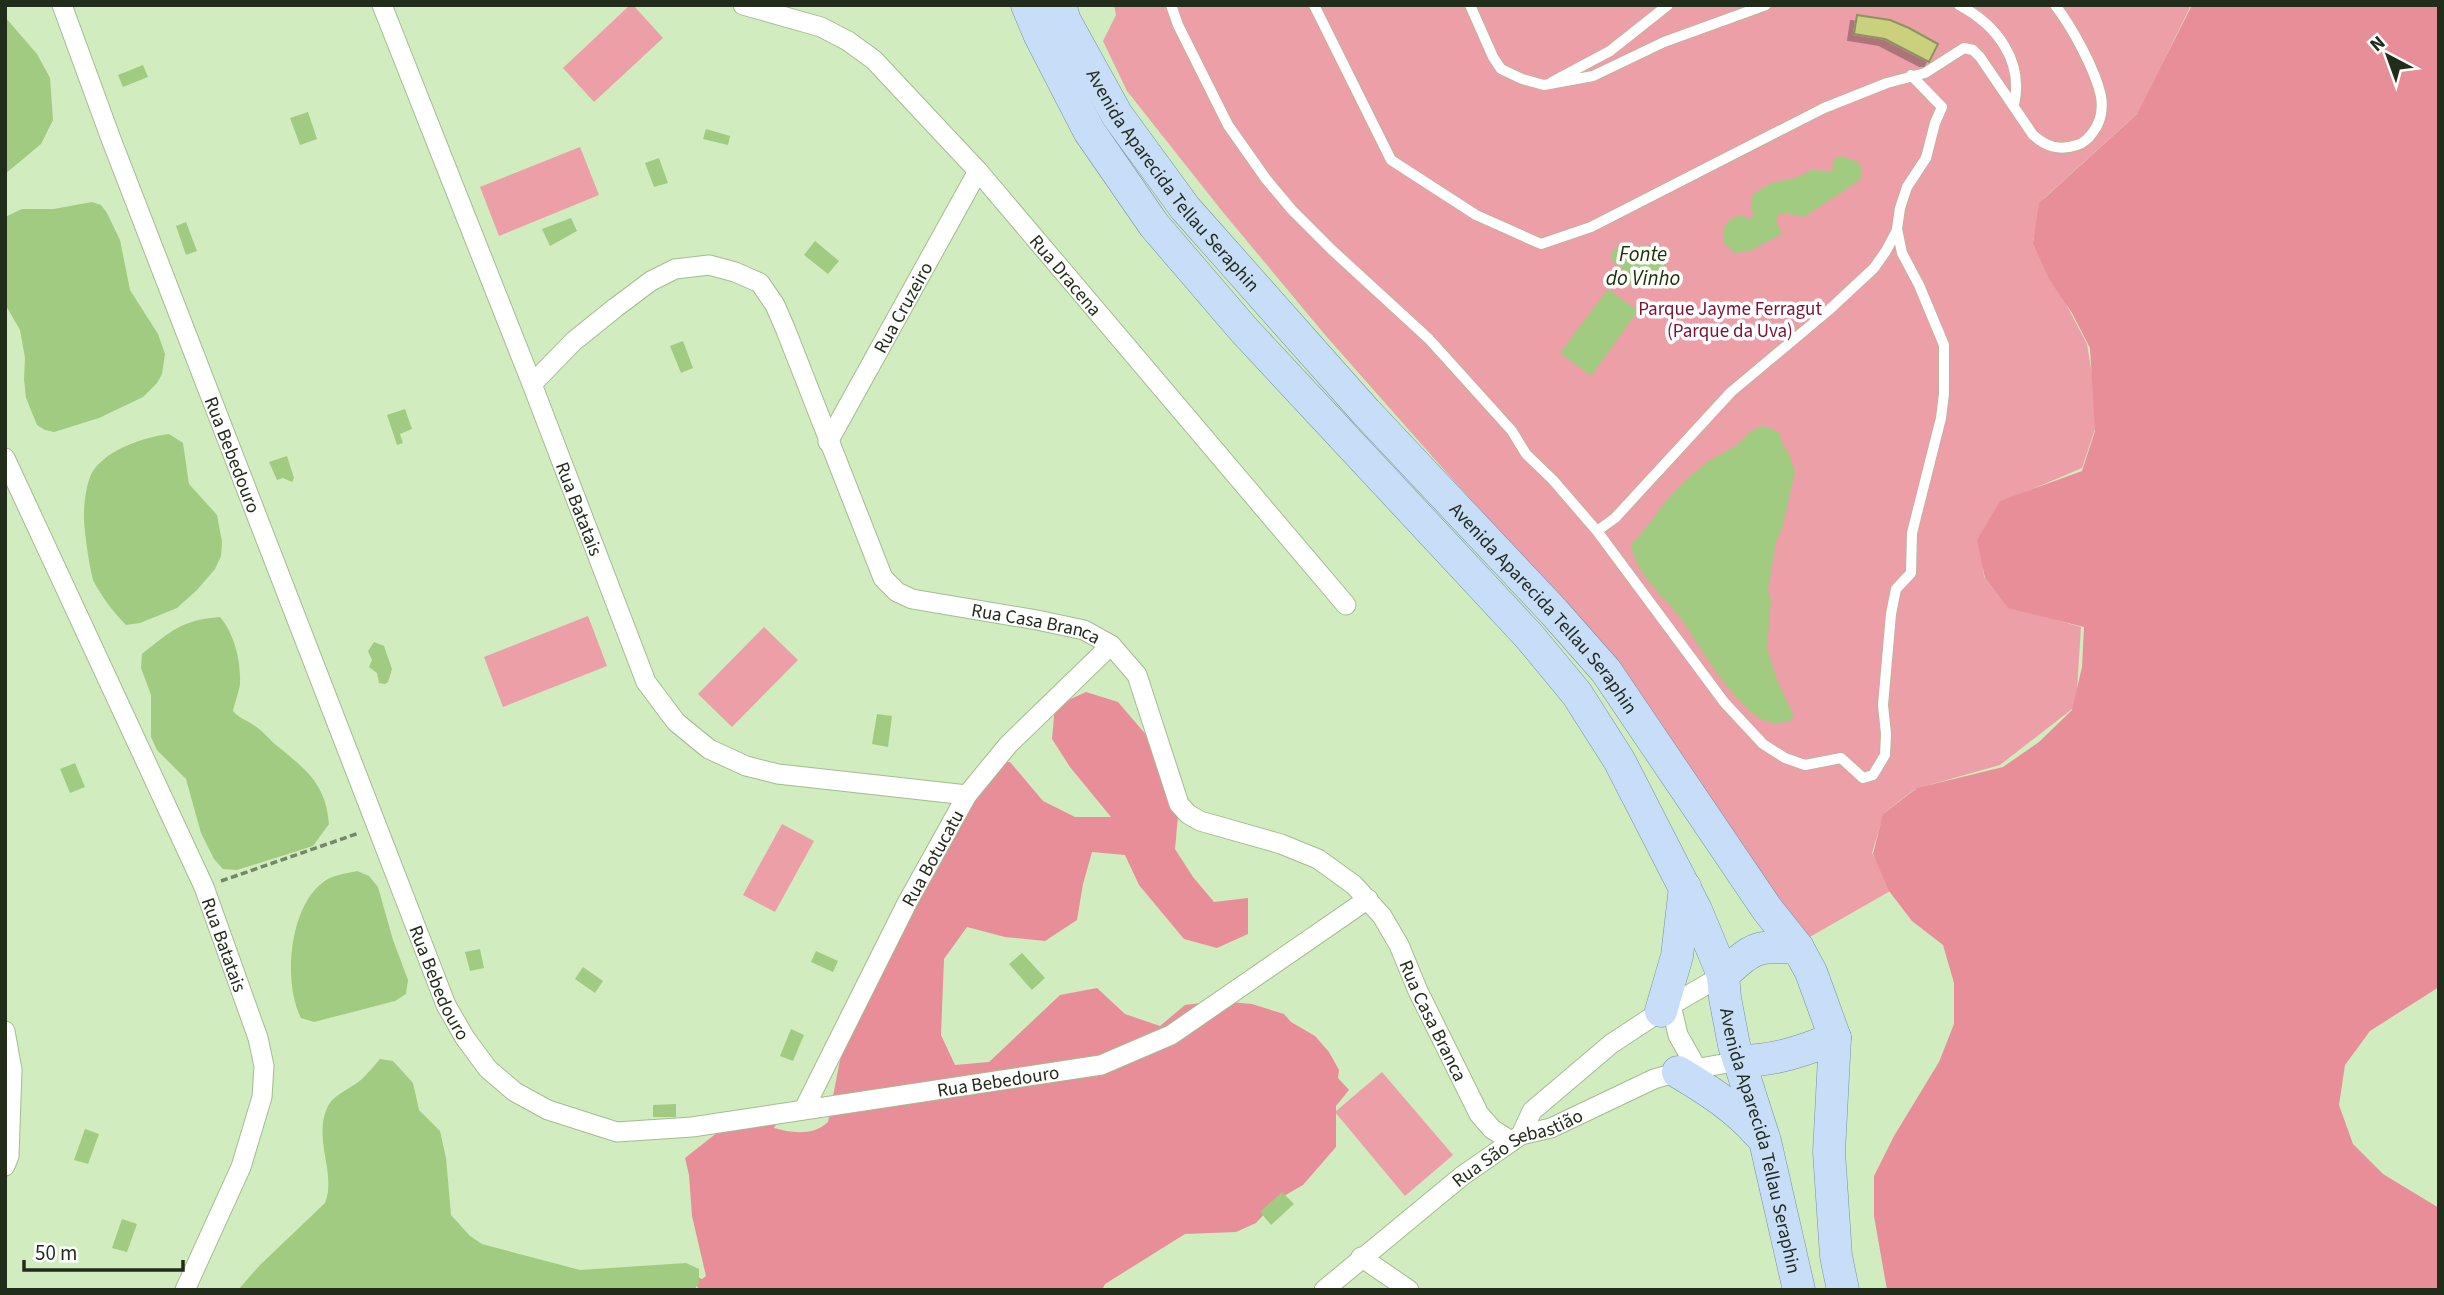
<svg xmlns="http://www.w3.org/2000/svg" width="2444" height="1295" font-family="'Source Sans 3',sans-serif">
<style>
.green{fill:#ec9fa7}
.forest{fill:#e88e99}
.water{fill:#a0cb80}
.building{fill:#cad17b;stroke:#8d9263;stroke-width:2;filter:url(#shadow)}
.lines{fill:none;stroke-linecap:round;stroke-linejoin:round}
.service-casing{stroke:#a3bc91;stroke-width:11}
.minor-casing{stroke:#a3bc91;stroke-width:21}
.primary-casing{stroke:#7591a8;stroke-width:33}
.path{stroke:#758769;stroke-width:3.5;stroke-dasharray:7 3.5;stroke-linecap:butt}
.service{stroke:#fff;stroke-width:10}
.minor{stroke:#fff;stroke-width:19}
.primary{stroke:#c7ddf8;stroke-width:32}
.labels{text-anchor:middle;stroke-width:7;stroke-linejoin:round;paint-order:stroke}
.street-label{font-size:19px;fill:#222c1b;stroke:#fff}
.park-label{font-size:19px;fill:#7d122f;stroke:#fff}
.water-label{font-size:21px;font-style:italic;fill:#193200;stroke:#fff}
</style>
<defs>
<filter id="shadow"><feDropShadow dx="-6" dy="6" stdDeviation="0" flood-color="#0004"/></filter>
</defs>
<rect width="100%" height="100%" fill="#d1ecbf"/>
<path class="green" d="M 630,5 L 633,5 L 663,38 L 594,102 L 563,68 Z
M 1114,5 L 2191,5 L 2139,112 L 2043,199 L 2033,241 L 2087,344 L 2099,417 L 2082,468 L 2000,503 L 1981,543 L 1984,577 L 2007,606 L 2081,627 L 2076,706 L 2000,765 L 1915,789 L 1884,813 L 1872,853 L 1892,890 L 1801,942 L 1597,638 L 1454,481 L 1326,336 L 1222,211 L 1127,91 L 1103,41 L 1116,15 Z
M 580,147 L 599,195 L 499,236 L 480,187 Z
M 588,616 L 607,666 L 503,707 L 484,657 Z
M 764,627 L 798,660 L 732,727 L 698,694 Z
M 782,824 L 814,841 L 775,912 L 743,895 Z
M 1382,1072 L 1453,1155 L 1405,1196 L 1335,1112 Z"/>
<path class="forest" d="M 2192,5 L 2439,5 L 2439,987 L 2370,1031 L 2345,1065 L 2339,1105 L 2353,1144 L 2383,1174 L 2439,1208 L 2439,1290 L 1887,1290 L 1874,1216 L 1874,1176 L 1894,1136 L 1939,1062 L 1954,1024 L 1954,983 L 1943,945 L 1912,921 L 1889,891 L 1873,854 L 1883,814 L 1917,788 L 2003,767 L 2039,742 L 2072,710 L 2082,667 L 2084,627 L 2008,608 L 1985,578 L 1977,540 L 2000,501 L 2082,471 L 2095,431 L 2090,348 L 2072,313 L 2049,279 L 2033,243 L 2039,203 L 2137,114 Z
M 1086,692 L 1118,702 L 1160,751 L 1178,816 L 1175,849 L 1193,877 L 1214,902 L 1248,898 L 1248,934 L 1217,948 L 1184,939 L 1139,885 L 1125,855 L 1092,852 L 1083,884 L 1077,920 L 1045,941 L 1005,937 L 967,927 L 944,959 L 941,1035 L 955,1065 L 989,1062 L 1060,995 L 1097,988 L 1125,1014 L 1160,1026 L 1185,1005 L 1219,1001 L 1252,1004 L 1284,1014 L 1291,1022 L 1315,1036 L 1329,1052 L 1339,1070 L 1338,1078 L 1349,1090 L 1336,1106 L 1336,1147 L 1303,1185 L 1277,1200 L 1256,1223 L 1236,1232 L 1185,1234 L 1105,1284 L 1102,1290 L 700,1290 L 686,1272 L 702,1279 L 706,1276 L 692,1216 L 689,1175 L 685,1158 L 718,1132 L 778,1121 L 774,1128 C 791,1133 814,1136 828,1122 L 840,1060 L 867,994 L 912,906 L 974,802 L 985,765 L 983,761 L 1010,762 L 1043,801 L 1075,817 L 1111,817 L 1070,767 L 1052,739 L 1055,706 Z"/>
<path class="water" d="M 5,17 L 37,54 L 50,78 L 53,120 L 41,144 L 5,174 Z
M 143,65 L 148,77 L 123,87 L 118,75 Z
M 308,112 L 317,139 L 300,145 L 290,118 Z
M 706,129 L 730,136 L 728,145 L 703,139 Z
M 1841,156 C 1855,160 1866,163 1860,180 L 1804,217 L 1784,213 L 1779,214 L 1776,220 L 1782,234 L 1750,251 L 1735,253 L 1724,243 C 1721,229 1726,219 1740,215 L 1751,219 L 1753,216 L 1751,201 L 1753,194 L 1771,183 L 1796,178 L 1811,170 L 1832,171 L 1834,159 Z
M 659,158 L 668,183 L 654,187 L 645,163 Z
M 92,202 L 101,205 L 107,213 L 120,240 L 130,290 L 158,334 L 165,354 L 162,374 L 157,383 L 143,397 L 99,418 L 54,432 L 45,430 L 37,425 L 26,398 L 24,379 L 25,358 L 20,330 L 5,304 L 5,217 L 22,209 L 54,209 Z
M 571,218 L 577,231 L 550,246 L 542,229 Z
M 186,222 L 197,251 L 186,255 L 176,226 Z
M 815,241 L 839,261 L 828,274 L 804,255 Z
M 1620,244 L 1627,244 L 1632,248 C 1641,244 1650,244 1658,251 C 1686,277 1625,310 1622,267 C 1613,265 1610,259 1612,251 Z
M 1608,289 L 1638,311 L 1591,376 L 1560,353 Z
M 683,341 L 693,368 L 681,373 L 670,346 Z
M 405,409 L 412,429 L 400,434 L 403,443 L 397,445 L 387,415 Z
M 1761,426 L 1768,427 L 1779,432 L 1783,445 L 1790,456 L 1795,472 L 1782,529 L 1776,542 L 1768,590 L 1771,600 L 1767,648 L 1777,680 L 1793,714 L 1792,720 C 1780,724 1772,725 1761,719 C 1733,702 1702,651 1684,623 C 1667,598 1635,576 1631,544 L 1640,535 L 1667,500 L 1689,477 L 1707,462 L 1737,445 L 1751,431 Z
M 169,434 L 183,443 L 189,484 L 217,515 L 222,542 L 221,556 L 215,569 L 197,590 L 177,608 L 140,623 L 126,625 C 114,613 102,597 94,582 C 90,573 83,524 84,513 C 84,502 87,480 93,471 C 108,449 144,437 169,434 Z
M 287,456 L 294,478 L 292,482 L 283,478 L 277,480 L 269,462 Z
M 220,617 C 234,633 241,661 240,683 C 239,692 235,702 233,711 C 240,719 247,720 255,726 C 263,731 269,739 276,745 C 305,769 326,783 329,824 L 313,846 L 237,870 L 223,869 L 214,859 L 201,833 L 186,779 L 157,750 L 151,737 L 151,695 L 141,668 L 142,654 C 171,631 182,620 220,617 Z
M 374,642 L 384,646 L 392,669 L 388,682 L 385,684 L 379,683 L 377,673 L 369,667 L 372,660 L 368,651 Z
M 877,714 L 892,716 L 888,747 L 872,744 Z
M 75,763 L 85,787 L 70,793 L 60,769 Z
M 357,871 L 369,876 L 378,887 L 393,940 L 408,980 L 406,994 L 395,1001 L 314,1022 L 301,1018 C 283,983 289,910 321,884 C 330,875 345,874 357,871 Z
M 480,949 L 484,968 L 470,971 L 465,952 Z
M 816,951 L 838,961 L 833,972 L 811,962 Z
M 1022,953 L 1045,978 L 1032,990 L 1009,964 Z
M 583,967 L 603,981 L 595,993 L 575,979 Z
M 791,1029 L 804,1035 L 793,1061 L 780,1056 Z
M 380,1059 L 393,1061 L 413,1083 L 419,1110 L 440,1131 L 446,1158 L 451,1215 L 470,1236 L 482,1244 L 580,1270 L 686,1263 L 699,1269 L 699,1283 L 694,1290 L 238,1290 L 260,1265 L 325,1203 C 337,1173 312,1138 328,1106 C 335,1093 351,1089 362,1079 C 368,1073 374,1066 380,1059 Z
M 676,1104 L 676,1117 L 653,1117 L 653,1105 Z
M 85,1129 L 99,1134 L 88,1164 L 74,1160 Z
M 1282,1192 L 1294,1204 L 1271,1225 L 1260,1212 Z
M 122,1219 L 137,1224 L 127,1252 L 112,1248 Z"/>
<path class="building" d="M 1857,15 L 1890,20 L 1909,28 L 1938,44 L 1929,62 L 1885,39 L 1854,34 Z"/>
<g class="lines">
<g class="service-casing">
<path id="service" d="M 1171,5 L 1178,25 L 1228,125 L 1266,179 L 1292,210 L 1332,250 L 1429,339 L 1512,431 L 1526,454 L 1553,480 L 1597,531 L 1724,702 L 1763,744 L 1785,758 L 1805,765 L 1841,758 L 1863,778 L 1873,775 L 1885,755 L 1886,734 L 1883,705 L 1891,614 L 1896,589 L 1911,573 L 1912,533 L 1941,418 L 1944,394 L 1944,345 L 1919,285 L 1902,253 L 1897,229 L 1900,208 L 1907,187 L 1926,158 L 1935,123 L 1942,107 L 1911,75
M 1314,5 L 1391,160 L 1476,215 L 1541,244 L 1591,227 L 1824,108 L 1887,83 L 1925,73 L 1964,48 L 1973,50 L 1980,57 L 2033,135 C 2047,147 2059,151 2077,145 C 2084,143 2089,138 2093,132 C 2101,122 2103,109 2101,96 C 2095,69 2072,27 2055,5
M 1470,5 L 1493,57 L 1501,69 L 1522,79 L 1544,85 L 1593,76 L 1664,42 L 1766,5
M 1959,5 C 1997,25 2024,61 2014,105
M 1552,82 L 1610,51 L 1668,5
M 1597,531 L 1615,518 L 1731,392 L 1829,310 L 1874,268 L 1886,251 L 1897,230"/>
</g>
<g class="minor-casing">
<g id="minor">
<path id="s1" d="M 62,5 L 111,139 L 446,1005 L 465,1038 L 488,1069 L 515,1092 L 548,1110 L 617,1132 L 692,1127 L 1101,1065 L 1171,1035 L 1368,899"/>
<path id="s2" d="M 382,5 L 532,384 L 646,682 L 676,722 L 709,749 L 746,766 L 778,774 L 967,795"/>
<path id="s3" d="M 743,5 L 821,27 L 848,41 L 874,60 L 978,171 L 1346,605"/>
<path id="s4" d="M 532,384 L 574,341 L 615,308 L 651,281 L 675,269 L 709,265 L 735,272 L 760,283 L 775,305 L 785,328 L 883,578 L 897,592 L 912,599 L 1037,620 L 1084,630 L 1111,645 L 1137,675 L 1179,804 L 1188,814 L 1200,821 L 1281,844 L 1318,859 L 1354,885 L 1382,916 L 1399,945 L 1418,991 L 1479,1114 L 1492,1129 L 1511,1141"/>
<path id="s5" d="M 828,442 L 978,171"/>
<path id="s6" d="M 5,458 L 204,887 L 258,1038 L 264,1066 L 262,1097 L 241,1167 L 185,1290"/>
<path d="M 1671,1005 L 1678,1035 L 1696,1067"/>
<path d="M 5,1031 L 12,1070 L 9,1156 L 5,1166"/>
<path id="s7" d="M 804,1109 L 907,903 L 967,795 L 1008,745 L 1111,645"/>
<path d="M 1521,1135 L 1532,1111 L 1611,1044 L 1661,1011 L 1723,975"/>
<path d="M 1361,1257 L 1409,1290"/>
<path id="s8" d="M 1324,1290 L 1462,1176 L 1521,1135 L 1551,1128 L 1654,1079 L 1678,1072 L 1739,1061"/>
</g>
</g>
<g class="primary-casing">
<g id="primary">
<path id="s9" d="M 1027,5 L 1040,36 L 1089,131 L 1154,225 L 1244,330 L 1529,636 L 1577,694 L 1619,760 L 1696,910 L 1723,975 L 1725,998 L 1734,1045 L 1765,1141 L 1799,1290"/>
<path id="s10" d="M 1060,5 L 1065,21 L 1117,115 L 1185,208 L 1366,412 L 1554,612 L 1606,671 L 1767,909 L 1798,948 L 1811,972 L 1835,1038 L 1829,1152 L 1836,1256 L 1843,1290"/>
<path d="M 1723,975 C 1755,946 1755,946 1798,948"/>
<path d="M 1661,1011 L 1677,956 L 1685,887"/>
<path d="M 1739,1061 C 1774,1061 1803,1051 1835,1038"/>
<path d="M 1678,1072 C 1708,1090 1735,1107 1759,1134"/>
</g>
</g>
<path class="path" d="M 221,881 L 359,833"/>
<use href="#service" class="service"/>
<use href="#minor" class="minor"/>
<use href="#primary" class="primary"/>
</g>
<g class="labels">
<g class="street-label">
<text dy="7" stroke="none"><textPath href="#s10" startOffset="210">Avenida Aparecida Tellau Seraphin</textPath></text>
<text dy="7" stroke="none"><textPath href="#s3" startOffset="432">Rua Dracena</textPath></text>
<text dy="7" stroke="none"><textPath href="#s5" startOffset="154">Rua Cruzeiro</textPath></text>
<text dy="7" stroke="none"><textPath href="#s1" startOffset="481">Rua Bebedouro</textPath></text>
<text dy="7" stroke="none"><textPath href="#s2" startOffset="541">Rua Batatais</textPath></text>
<text dy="7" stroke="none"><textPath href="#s10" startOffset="777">Avenida Aparecida Tellau Seraphin</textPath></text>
<text dy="7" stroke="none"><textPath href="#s4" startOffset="756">Rua Casa Branca</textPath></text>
<text dy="7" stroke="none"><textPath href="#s7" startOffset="282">Rua Botucatu</textPath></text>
<text dy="7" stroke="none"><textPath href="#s6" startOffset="534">Rua Batatais</textPath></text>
<text dy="7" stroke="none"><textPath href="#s1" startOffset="1048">Rua Bebedouro</textPath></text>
<text dy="7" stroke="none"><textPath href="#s4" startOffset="1365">Rua Casa Branca</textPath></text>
<text dy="7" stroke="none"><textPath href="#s1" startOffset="1678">Rua Bebedouro</textPath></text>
<text dy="7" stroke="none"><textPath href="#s9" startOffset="1374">Avenida Aparecida Tellau Seraphin</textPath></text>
<text dy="7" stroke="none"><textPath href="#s8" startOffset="242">Rua São Sebastião</textPath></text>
</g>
<g class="park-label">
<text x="1730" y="315">Parque Jayme Ferragut<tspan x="1730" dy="22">(Parque da Uva)</tspan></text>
</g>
<g class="water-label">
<text x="1643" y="261">Fonte<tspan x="1643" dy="24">do Vinho</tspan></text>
</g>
</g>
<rect width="2444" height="1295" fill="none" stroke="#222c1b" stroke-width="14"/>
<g transform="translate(2388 56) rotate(319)" stroke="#ffffff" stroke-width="5" paint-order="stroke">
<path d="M0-5L12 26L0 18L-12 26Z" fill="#222c1b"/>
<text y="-10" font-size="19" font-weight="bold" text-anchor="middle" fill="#222c1b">N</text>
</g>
<path d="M24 1260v10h159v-10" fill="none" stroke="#222c1b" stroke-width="3.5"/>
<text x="35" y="1260" font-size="21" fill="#222c1b" stroke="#ffffff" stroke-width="5" paint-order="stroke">50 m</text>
</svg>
